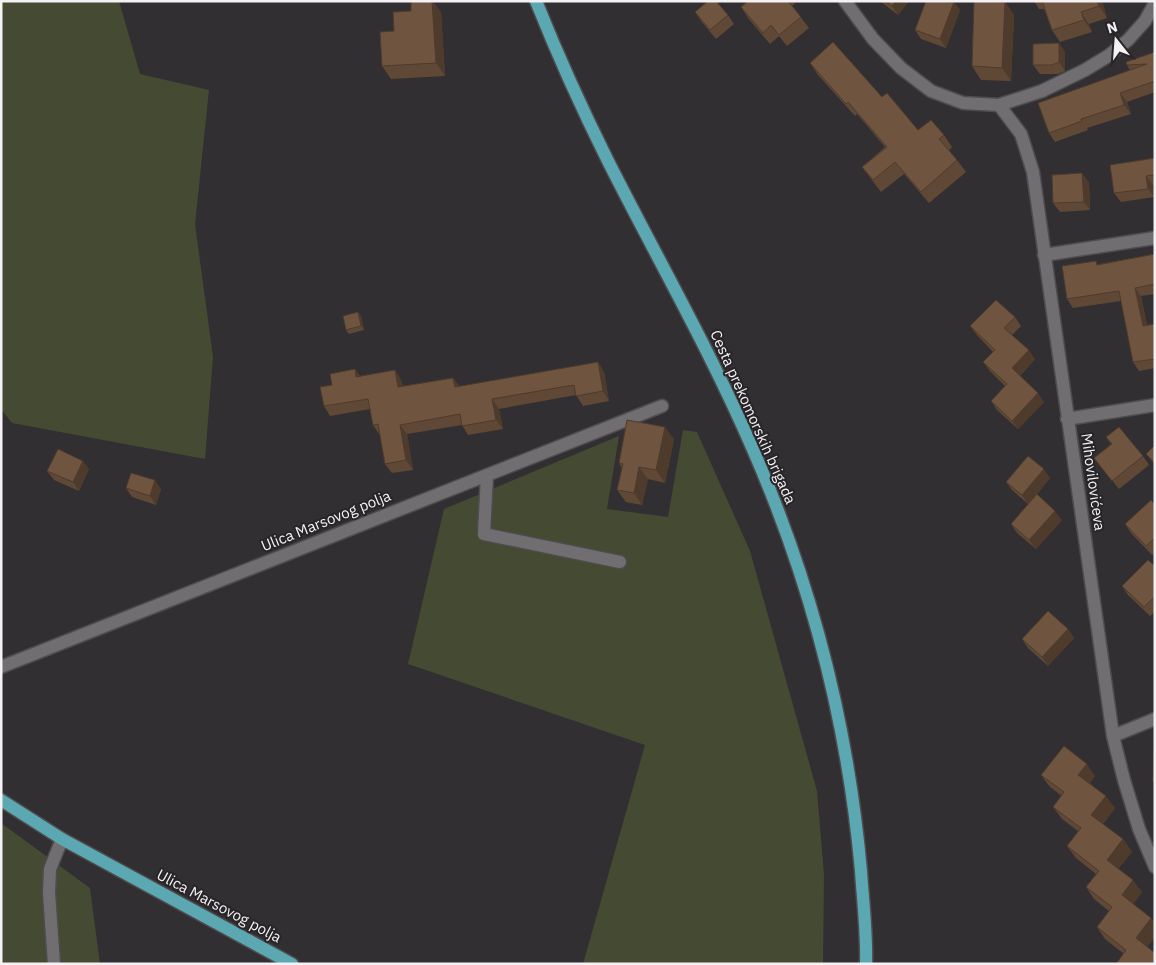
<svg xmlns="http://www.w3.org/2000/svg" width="1156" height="965" font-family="'IBM Plex Sans',sans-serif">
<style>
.green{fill:#454a32}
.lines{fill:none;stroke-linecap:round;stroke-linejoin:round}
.minor-casing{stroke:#4f4c4f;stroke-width:15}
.major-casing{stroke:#4f4c4f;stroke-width:15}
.minor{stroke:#716e71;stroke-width:12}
.major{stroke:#5ba8b2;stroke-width:12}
.wall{fill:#5f4836}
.shaded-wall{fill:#4e3b2c}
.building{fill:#6f543f;stroke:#4e3b2c}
.labels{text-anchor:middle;stroke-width:4;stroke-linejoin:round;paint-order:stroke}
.street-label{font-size:15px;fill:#f5f2f5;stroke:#282528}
</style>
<rect width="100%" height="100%" fill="#322f32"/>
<path class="green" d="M 1,1 L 119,1 L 140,74 L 209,90 L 195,224 L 213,357 L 205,459 L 12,423 L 1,409 Z
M 683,430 L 697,432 L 750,551 L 817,791 L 824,875 L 823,964 L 583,964 L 645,745 L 408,664 L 444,509 L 619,436 L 607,509 L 668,517 Z
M 1,823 L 90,888 L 100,964 L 1,964 Z"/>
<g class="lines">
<g class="minor-casing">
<path id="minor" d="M 845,1 L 873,39 L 901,68 L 931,91 L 963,103 L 999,105 L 1042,91 L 1085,70 L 1108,56 L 1128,40 L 1145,21 L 1155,3
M 999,105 L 1021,134 L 1033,172 L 1113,736 L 1124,780 L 1139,829 L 1155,867
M 1044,255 L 1155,238
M 1067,419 L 1155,405
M 487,475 L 484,534 L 620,562
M 1,667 L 662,406
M 1113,736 L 1155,719
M 54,964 L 49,893 L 50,869 L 62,839"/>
</g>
<g class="major-casing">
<path id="major" d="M 536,1 C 558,56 582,109 608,161 C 657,258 711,352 754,452 C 812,585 848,727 861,871 C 863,902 867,933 866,964
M 1,800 L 62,839 L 292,964"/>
</g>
<use href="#minor" class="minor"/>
<use href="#major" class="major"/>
</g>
<path class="wall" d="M 748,1 L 797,1 L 792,6 L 809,28 L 787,46 L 779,36 L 770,44 L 748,18 L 741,7 Z
M 880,1 L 909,1 L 898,15 Z
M 1034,1 L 1102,1 L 1107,18 L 1089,24 L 1092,32 L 1060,42 L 1052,30 L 1044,9 L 1039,9 Z
M 954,2 L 960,10 L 946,48 L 921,39 L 915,30 Z
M 1005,2 L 1014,15 L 1011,81 L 981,80 L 972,66 Z
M 441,12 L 445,76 L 391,79 L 382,66 L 394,31 Z
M 695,12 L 728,15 L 734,24 L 716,39 L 701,21 Z
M 1059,43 L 1065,52 L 1065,71 L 1058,74 L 1040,74 L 1033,65 Z
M 1155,52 L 1155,92 L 1127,102 L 1131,114 L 1087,128 L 1088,130 L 1055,142 L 1049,133 L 1130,70 L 1127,65 Z
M 810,63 L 882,97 L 918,130 L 944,135 L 952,147 L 949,150 L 957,160 L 966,172 L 929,203 L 904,174 L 881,192 L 862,167 L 885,147 L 857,114 L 855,116 L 818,75 Z
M 1155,158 L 1155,185 L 1153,185 L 1154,197 L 1121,202 L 1114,193 Z
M 1089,182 L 1090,210 L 1060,212 L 1053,203 Z
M 1155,254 L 1155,294 L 1141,296 L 1147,325 L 1155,324 L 1155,368 L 1139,371 L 1133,362 L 1121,301 L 1073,308 L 1067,299 L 1099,264 Z
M 358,312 L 361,316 L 364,330 L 349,334 L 346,330 Z
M 1015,317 L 1021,326 L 1012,335 L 1035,359 L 1020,376 L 1044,402 L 1018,429 L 997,410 L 991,401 L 1005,386 L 990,371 L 983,362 L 993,352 L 977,335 L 970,326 Z
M 598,362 L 604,372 L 609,401 L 583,406 L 576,395 L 499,409 L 503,429 L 468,435 L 462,425 L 407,434 L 413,470 L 392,473 L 385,464 L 380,434 L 379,434 L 373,425 L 370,409 L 330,416 L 324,406 L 332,385 L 355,369 L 360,376 L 395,370 L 401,380 L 403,387 L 453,378 L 460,387 Z
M 1106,437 L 1143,456 L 1149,465 L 1119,489 L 1094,458 L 1111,444 Z
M 674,439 L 665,483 L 648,479 L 642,505 L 626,502 L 617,490 L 622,468 L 619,463 Z
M 1155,445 L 1155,465 L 1146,454 Z
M 89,469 L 79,491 L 54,480 L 47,471 Z
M 1050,478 L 1033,499 L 1062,520 L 1036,549 L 1017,533 L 1011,524 L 1028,504 L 1012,490 L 1006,482 Z
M 126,488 L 161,489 L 156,505 L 132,497 Z
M 1155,505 L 1155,553 L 1152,555 L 1131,533 L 1125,524 Z
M 1155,566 L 1155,612 L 1150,616 L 1128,595 L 1122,586 Z
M 1068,629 L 1074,638 L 1048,666 L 1028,648 L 1022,639 Z
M 1041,775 L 1095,776 L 1090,783 L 1115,808 L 1103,824 L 1123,839 L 1132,852 L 1118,869 L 1142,892 L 1133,904 L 1151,918 L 1155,923 L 1155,937 L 1147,947 L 1124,954 L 1105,939 L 1097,927 L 1109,911 L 1094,899 L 1086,887 L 1096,874 L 1076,858 L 1067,846 L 1078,831 L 1062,819 L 1053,807 L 1062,796 L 1050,787 Z"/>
<path class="shaded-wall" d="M 432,1 L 433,1 L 441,12 L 445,76 L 436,63 Z
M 896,1 L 909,1 L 898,15 L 892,6 Z
M 1097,1 L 1102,1 L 1107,18 L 1099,6 Z
M 954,2 L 960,10 L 946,48 L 940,39 Z
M 1005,2 L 1014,15 L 1011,81 L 1002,68 Z
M 1081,12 L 1089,24 L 1092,32 L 1084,20 Z
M 1059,43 L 1065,52 L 1065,71 L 1059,62 Z
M 1120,93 L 1127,102 L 1131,114 L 1124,105 Z
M 1082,173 L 1089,182 L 1090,210 L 1084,202 Z
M 1146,176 L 1153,185 L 1154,197 L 1148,189 Z
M 1135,288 L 1141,296 L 1149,335 L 1143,326 Z
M 358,312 L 361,316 L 364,330 L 361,326 Z
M 1029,350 L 1035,359 L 1018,377 L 1012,368 Z
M 598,362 L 604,372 L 609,401 L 603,391 Z
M 355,369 L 362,379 L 356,377 Z
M 395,370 L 401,380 L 405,397 L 398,387 Z
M 453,378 L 460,387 L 455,387 Z
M 1038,393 L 1044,402 L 1018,429 L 1012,421 Z
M 492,399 L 499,409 L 503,429 L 496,420 Z
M 400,425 L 407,434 L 413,470 L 406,460 Z
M 665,427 L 674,439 L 665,483 L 656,470 Z
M 83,461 L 89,469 L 79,491 L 73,482 Z
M 639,467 L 648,479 L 642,505 L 634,493 Z
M 1044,469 L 1050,478 L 1028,504 L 1022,495 Z
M 155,480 L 161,489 L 156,505 L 150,496 Z
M 1055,511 L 1062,520 L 1036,549 L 1029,540 Z
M 1068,629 L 1074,638 L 1048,666 L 1042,657 Z
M 1087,764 L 1095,776 L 1087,787 L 1078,775 Z
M 1106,796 L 1115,808 L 1100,827 L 1091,815 Z
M 1123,839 L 1132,852 L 1116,872 L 1107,860 Z
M 1133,880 L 1142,892 L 1130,908 L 1122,895 Z
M 1151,918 L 1155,923 L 1155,937 L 1144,950 L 1136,938 Z"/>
<path class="building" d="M 411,1 L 432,1 L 436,63 L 382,66 L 380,32 L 394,31 L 393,12 L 411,11 Z
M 708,1 L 716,1 L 728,15 L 710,30 L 695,12 Z
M 748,1 L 788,1 L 801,17 L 779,35 L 771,25 L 763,33 L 741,7 Z
M 885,1 L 896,1 L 892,6 Z
M 926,1 L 954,2 L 940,39 L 915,30 Z
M 974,1 L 1005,2 L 1002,68 L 972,66 Z
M 1042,1 L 1097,1 L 1099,6 L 1081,12 L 1084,20 L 1052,30 Z
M 833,42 L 882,97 L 887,93 L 918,130 L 931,120 L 944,135 L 939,139 L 957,160 L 921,192 L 895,162 L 873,180 L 862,167 L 887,147 L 848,102 L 846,104 L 810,63 Z
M 1059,43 L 1059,62 L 1052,65 L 1033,65 L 1033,44 Z
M 1155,52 L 1155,81 L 1120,93 L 1124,105 L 1081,119 L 1082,121 L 1049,133 L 1038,103 L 1147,64 L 1127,65 L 1126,62 Z
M 1155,158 L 1155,175 L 1146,176 L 1148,189 L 1114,193 L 1110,165 Z
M 1082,173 L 1084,202 L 1053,203 L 1052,175 Z
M 1155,254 L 1155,284 L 1135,288 L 1143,326 L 1155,324 L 1155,359 L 1133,362 L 1119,291 L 1067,299 L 1062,266 L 1096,261 L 1097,265 Z
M 996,300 L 1015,317 L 1004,328 L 1029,350 L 1012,368 L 1038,393 L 1012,421 L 991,401 L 1007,384 L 983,362 L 995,350 L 970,326 Z
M 358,312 L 361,326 L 346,330 L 343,316 Z
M 598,362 L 603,391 L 576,396 L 574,385 L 492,399 L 496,420 L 462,426 L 460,414 L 400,425 L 406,460 L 385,464 L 378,424 L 373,425 L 368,399 L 324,406 L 320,387 L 332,385 L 330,374 L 355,369 L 356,377 L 395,370 L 398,387 L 453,378 L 455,387 Z
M 627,420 L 665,427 L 656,470 L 639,467 L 634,493 L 617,490 L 623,464 L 619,463 Z
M 1119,427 L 1143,456 L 1112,481 L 1094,458 L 1112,444 L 1106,437 Z
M 1155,445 L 1155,463 L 1146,454 Z
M 58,449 L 83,461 L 73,482 L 47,471 Z
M 1028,456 L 1044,469 L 1022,495 L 1006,482 Z
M 131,473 L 155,480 L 150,496 L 126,488 Z
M 1037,494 L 1055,511 L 1029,540 L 1011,524 Z
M 1151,500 L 1155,505 L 1155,538 L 1146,546 L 1125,524 Z
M 1148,560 L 1155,566 L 1155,596 L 1144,607 L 1122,586 Z
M 1048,611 L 1068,629 L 1042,657 L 1022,639 Z
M 1064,746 L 1087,764 L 1078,775 L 1106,796 L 1091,815 L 1123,839 L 1107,860 L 1133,880 L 1122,895 L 1151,918 L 1136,938 L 1155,953 L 1155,964 L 1116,964 L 1126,950 L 1097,927 L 1112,907 L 1086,887 L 1099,871 L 1067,846 L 1081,828 L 1053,807 L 1064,792 L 1041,775 Z
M 1154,747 L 1155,747 L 1155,782 L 1153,782 Z"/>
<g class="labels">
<g class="street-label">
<text transform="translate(753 417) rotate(66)" y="5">Cesta prekomorskih brigada</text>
<text transform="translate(1093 482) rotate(82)" y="5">Mihovilovićeva</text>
<text transform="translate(326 521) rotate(-22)" y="5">Ulica Marsovog polja</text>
<text transform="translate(219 906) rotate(28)" y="5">Ulica Marsovog polja</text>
</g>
</g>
<rect width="1156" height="965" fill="none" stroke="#f5f2f5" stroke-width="5"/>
<g transform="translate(1116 40) rotate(343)" stroke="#282528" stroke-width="4" paint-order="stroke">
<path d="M0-4L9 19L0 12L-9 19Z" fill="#f5f2f5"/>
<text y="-8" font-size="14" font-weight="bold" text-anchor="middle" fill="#f5f2f5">N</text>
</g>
</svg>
